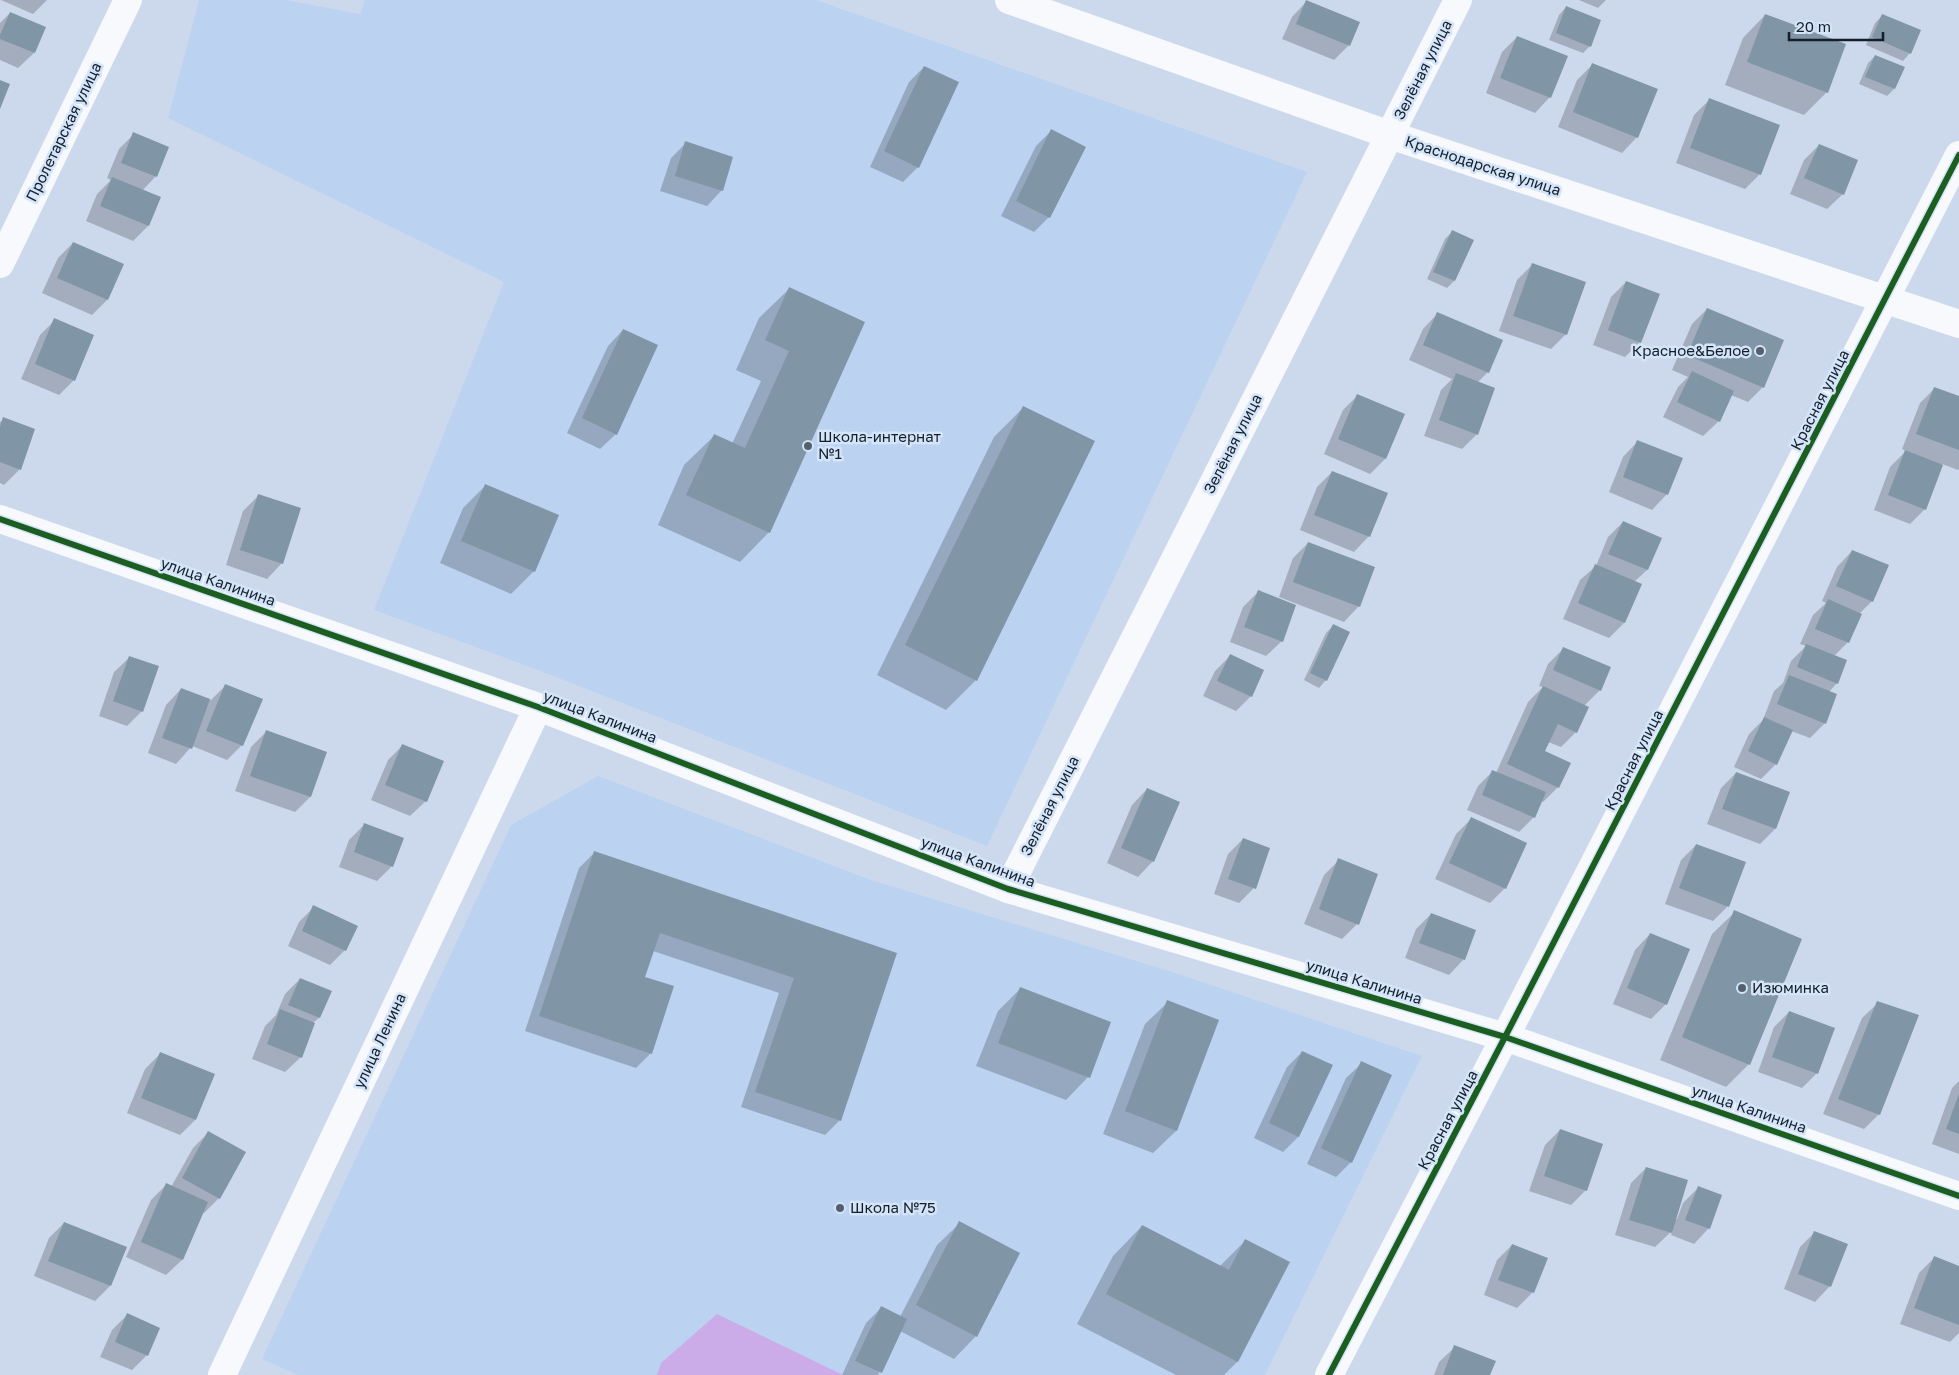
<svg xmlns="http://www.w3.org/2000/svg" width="1959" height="1375" font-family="'Golos Text',sans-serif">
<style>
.built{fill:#bcd2f1}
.green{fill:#cbace8}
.shadow{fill:#0003}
.building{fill:#8095a5}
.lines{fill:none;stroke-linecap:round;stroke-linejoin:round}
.minor{stroke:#f7f9fc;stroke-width:28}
.tertiary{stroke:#f7f9fc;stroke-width:28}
.cycleway-casing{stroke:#d4e4f9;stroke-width:9}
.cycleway{stroke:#1b5e20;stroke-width:6}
.poi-dot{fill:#55606f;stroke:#d4e4f9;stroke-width:2}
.labels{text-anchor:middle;stroke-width:5;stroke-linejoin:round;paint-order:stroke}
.street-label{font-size:15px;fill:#151f2b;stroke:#d4e4f9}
.poi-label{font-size:15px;fill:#151f2b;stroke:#d4e4f9;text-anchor:start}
</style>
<rect width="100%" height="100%" fill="#ccd9ed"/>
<path class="built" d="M 199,0 L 286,0 L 360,14 L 365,0 L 816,0 L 1307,172 L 987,846 L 533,668 L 374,610 L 504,282 L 168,118 Z
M 598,776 L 871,880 L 1172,972 L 1422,1056 L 1265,1375 L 298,1375 L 262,1359 L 511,825 Z"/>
<path class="green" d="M 717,1314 L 843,1375 L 657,1375 L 661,1363 Z"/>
<path class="shadow" d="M 1,0 L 47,0 L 33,14 Z
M 1579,0 L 1606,0 L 1598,8 Z
M 1307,1 L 1349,45 L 1334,60 L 1282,39 L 1292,17 Z
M 1566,7 L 1590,46 L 1583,53 L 1549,40 L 1559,15 Z
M 10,13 L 44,28 L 34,53 L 18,68 L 0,60 L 0,23 Z
M 1765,15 L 1827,92 L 1804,115 L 1725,85 L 1743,38 Z
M 1883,15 L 1910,53 L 1903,61 L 1866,45 L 1875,23 Z
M 1517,37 L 1550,97 L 1535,113 L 1486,93 L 1502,52 Z
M 1875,56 L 1894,89 L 1887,96 L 1859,84 L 1868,63 Z
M 1592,65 L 1637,137 L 1622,153 L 1558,127 L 1577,80 Z
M 924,67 L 918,167 L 903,182 L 870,167 L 909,82 Z
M 1709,100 L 1760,174 L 1745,189 L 1676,163 L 1694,115 Z
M 1051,131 L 1049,217 L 1034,232 L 1001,216 L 1036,146 Z
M 134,134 L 156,176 L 142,191 L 160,198 L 148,226 L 133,241 L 86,221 L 97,194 L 111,180 L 107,178 L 119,149 Z
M 686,143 L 722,190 L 707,206 L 660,191 L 671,158 Z
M 1819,145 L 1843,194 L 1827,209 L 1790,194 L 1804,160 Z
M 1452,232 L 1454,281 L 1447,288 L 1427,279 L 1445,239 Z
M 73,243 L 122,265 L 107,300 L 92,315 L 42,293 L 58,258 Z
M 1532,265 L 1566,334 L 1551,349 L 1499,331 L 1517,280 Z
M 1626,282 L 1640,342 L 1625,357 L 1593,345 L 1611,297 Z
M 789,289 L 863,323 L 769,532 L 740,562 L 658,525 L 684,465 L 714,436 L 732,444 L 761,381 L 736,370 L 759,318 Z
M 1707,309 L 1763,387 L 1748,402 L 1731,395 L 1719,421 L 1703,436 L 1663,417 L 1678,387 L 1688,377 L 1672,370 L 1692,324 Z
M 1438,313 L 1488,372 L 1477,383 L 1477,434 L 1462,449 L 1424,436 L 1441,390 L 1452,379 L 1409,360 L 1423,329 Z
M 55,320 L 74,380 L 59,395 L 21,379 L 40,335 Z
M 623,330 L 616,434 L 600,449 L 567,433 L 608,346 Z
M 1935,388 L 1959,397 L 1959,469 L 1958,470 L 1942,464 L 1925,509 L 1910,524 L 1874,510 L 1890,467 L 1906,451 L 1902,449 L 1920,403 Z
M 1358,395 L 1385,459 L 1370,474 L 1324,454 L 1343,410 Z
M 1024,407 L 976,680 L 946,710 L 877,675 L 994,437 Z
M 4,419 L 34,430 L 20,469 L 4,485 L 0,483 L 0,422 Z
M 1638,441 L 1667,494 L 1652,510 L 1609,492 L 1623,457 Z
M 1332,472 L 1369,536 L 1354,552 L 1300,530 L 1317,487 Z
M 486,485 L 534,571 L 511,594 L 440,563 L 463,508 Z
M 258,496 L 282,563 L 267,579 L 226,565 L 243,511 Z
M 1623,522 L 1660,538 L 1647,570 L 1634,582 L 1640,585 L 1624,623 L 1609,638 L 1563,619 L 1580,580 L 1596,566 L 1608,537 Z
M 1308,543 L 1359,606 L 1344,622 L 1279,597 L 1293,558 Z
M 1852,551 L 1872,601 L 1859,614 L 1848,642 L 1834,656 L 1837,683 L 1829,692 L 1825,723 L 1810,738 L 1791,731 L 1776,764 L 1761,779 L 1734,767 L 1749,734 L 1763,720 L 1774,691 L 1783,683 L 1791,661 L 1806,646 L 1800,644 L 1813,615 L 1826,603 L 1822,601 L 1837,567 Z
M 1258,592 L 1282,641 L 1266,656 L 1230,642 L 1243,607 Z
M 1333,626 L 1326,680 L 1319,688 L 1304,680 L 1326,633 Z
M 1563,649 L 1600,690 L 1584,706 L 1576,732 L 1561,747 L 1548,742 L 1544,752 L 1558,787 L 1543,802 L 1541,801 L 1534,817 L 1519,832 L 1467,810 L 1478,786 L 1493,771 L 1496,773 L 1528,702 L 1543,687 L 1539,686 L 1548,664 Z
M 1230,656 L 1251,696 L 1236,711 L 1203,696 L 1215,671 Z
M 130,657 L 142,711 L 127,726 L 99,716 L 114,672 Z
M 226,685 L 242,745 L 227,760 L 192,746 L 176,764 L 148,753 L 166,705 L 181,689 L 211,700 Z
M 266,732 L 326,753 L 310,797 L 295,812 L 235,791 L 251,747 Z
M 403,745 L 426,801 L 410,816 L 371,800 L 388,760 Z
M 1736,773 L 1775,829 L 1760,844 L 1707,824 L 1721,788 Z
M 1147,789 L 1153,861 L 1138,877 L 1107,863 L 1132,805 Z
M 1471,819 L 1505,888 L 1490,903 L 1435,879 L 1456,834 Z
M 364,825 L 392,866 L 377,881 L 339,867 L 349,840 Z
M 1243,839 L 1254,888 L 1239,903 L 1214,894 L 1228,854 Z
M 1696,845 L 1728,906 L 1713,921 L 1665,904 L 1681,860 Z
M 594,853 L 896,954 L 840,1120 L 825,1135 L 741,1107 L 779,993 L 653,951 L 644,978 L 651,1053 L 636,1068 L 525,1031 L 579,868 Z
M 1339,860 L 1357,924 L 1342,939 L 1304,924 L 1324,875 Z
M 314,907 L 345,950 L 330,965 L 288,946 L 299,922 Z
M 1735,912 L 1801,939 L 1749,1064 L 1726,1087 L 1660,1060 L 1712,934 Z
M 1431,914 L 1464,959 L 1449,975 L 1405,958 L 1416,929 Z
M 1650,934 L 1666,1004 L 1651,1019 L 1613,1004 L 1635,950 Z
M 300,979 L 319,1018 L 314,1022 L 301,1057 L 285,1072 L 252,1059 L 265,1026 L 276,1015 L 285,994 Z
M 1021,988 L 1088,1077 L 1066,1100 L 976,1066 L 998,1011 Z
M 1168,1002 L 1176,1131 L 1153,1153 L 1103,1134 L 1145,1024 Z
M 1878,1003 L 1879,1114 L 1864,1129 L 1823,1114 L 1862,1018 Z
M 1789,1012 L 1817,1073 L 1802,1088 L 1758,1072 L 1774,1027 Z
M 1302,1052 L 1298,1137 L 1283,1152 L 1254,1138 L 1287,1067 Z
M 160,1054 L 195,1120 L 180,1135 L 127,1113 L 145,1069 Z
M 1362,1063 L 1351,1162 L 1336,1177 L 1307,1164 L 1346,1078 Z
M 1959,1081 L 1959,1154 L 1932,1144 L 1952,1088 Z
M 1560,1130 L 1586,1190 L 1571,1205 L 1529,1191 L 1545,1145 Z
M 208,1133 L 219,1198 L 204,1213 L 202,1212 L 182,1260 L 166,1275 L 126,1257 L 151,1200 L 166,1185 L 171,1187 L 193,1148 Z
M 1646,1168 L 1675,1219 L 1677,1219 L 1683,1203 L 1698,1188 L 1709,1228 L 1694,1244 L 1671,1235 L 1673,1230 L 1655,1247 L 1615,1235 L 1631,1183 Z
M 64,1223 L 110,1286 L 95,1301 L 34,1276 L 49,1238 Z
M 960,1223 L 976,1336 L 954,1359 L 900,1331 L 878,1375 L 842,1375 L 866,1323 L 881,1308 L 900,1317 L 937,1245 Z
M 1142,1226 L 1220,1266 L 1245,1241 L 1288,1263 L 1237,1362 L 1224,1375 L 1176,1375 L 1077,1324 L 1113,1256 Z
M 1815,1232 L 1830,1286 L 1815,1302 L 1784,1289 L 1800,1247 Z
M 1512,1245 L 1546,1258 L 1532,1293 L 1517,1308 L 1484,1295 L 1497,1260 Z
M 1934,1258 L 1959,1267 L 1959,1333 L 1950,1342 L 1900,1324 L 1919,1273 Z
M 127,1315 L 147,1355 L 132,1370 L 100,1357 L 112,1330 Z
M 1455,1347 L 1489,1375 L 1434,1375 L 1439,1362 Z"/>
<path class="building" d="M 1306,0 L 1360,22 L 1350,46 L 1296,24 Z
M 1566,6 L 1601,20 L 1591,47 L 1556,33 Z
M 10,12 L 46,27 L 35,53 L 0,39 L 0,35 Z
M 1765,14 L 1846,44 L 1828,93 L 1747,62 Z
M 1882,14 L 1921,30 L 1911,54 L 1872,37 Z
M 1517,36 L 1568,56 L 1551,98 L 1500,78 Z
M 1875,55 L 1905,67 L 1895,89 L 1865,77 Z
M 1592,63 L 1658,89 L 1638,138 L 1573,112 Z
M 924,66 L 959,82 L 919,168 L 884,151 Z
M 0,80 L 10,84 L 0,109 Z
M 1709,98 L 1780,125 L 1761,175 L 1690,148 Z
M 1051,129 L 1086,147 L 1050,218 L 1016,201 Z
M 133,132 L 169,147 L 157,177 L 121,163 Z
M 685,141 L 733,157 L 723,191 L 675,176 Z
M 1819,144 L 1858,160 L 1844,195 L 1804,178 Z
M 112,177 L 161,197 L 149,226 L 100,206 Z
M 1452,230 L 1474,240 L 1455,281 L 1433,272 Z
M 73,242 L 124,264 L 108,300 L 57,278 Z
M 1532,263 L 1586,282 L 1567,335 L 1513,316 Z
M 1626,281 L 1660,294 L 1641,343 L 1608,330 Z
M 789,287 L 865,322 L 770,533 L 686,495 L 714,434 L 745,448 L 789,351 L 765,340 Z
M 1707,308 L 1784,340 L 1764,388 L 1687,355 Z
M 1437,312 L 1503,340 L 1489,373 L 1423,345 Z
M 54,318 L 94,335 L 75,381 L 35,364 Z
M 623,329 L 658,345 L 617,435 L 582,418 Z
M 1692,371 L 1734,391 L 1720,422 L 1677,402 Z
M 1456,373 L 1495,388 L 1478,435 L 1439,420 Z
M 1934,387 L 1959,396 L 1959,450 L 1916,434 Z
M 1357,394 L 1405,414 L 1386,459 L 1338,439 Z
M 1023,406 L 1095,441 L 977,681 L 905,645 Z
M 3,417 L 35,429 L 21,470 L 0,462 L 0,427 Z
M 1637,440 L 1683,458 L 1668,495 L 1623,477 Z
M 1905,450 L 1943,465 L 1926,510 L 1888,495 Z
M 1332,471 L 1388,493 L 1370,537 L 1314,515 Z
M 485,484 L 559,515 L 535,572 L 461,541 Z
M 258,494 L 301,508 L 283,564 L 240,550 Z
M 1623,521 L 1662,538 L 1648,570 L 1608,554 Z
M 1308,542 L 1375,567 L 1360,607 L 1293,582 Z
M 1852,550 L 1889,565 L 1873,602 L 1836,586 Z
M 1595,564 L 1642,584 L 1625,623 L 1578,603 Z
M 1258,590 L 1296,605 L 1283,642 L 1244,627 Z
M 1828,599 L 1862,614 L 1849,643 L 1815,629 Z
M 1333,624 L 1350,632 L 1327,681 L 1310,673 Z
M 1806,644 L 1847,660 L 1838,684 L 1797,667 Z
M 1563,647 L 1611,667 L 1601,691 L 1553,670 Z
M 1230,654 L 1264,670 L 1252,697 L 1217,681 Z
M 129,656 L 159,666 L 143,712 L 113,701 Z
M 1789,675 L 1837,694 L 1826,724 L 1777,704 Z
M 225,684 L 263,699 L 243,746 L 206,731 Z
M 1543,686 L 1589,707 L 1577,733 L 1558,724 L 1545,751 L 1571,763 L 1559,788 L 1507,764 Z
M 181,688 L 210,699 L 192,749 L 162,738 Z
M 1764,717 L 1793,730 L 1777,765 L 1748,751 Z
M 266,730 L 327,752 L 311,797 L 250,776 Z
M 402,744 L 444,761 L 427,802 L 385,785 Z
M 1492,770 L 1546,792 L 1535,818 L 1482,795 Z
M 1736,772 L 1790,792 L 1776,829 L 1722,809 Z
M 1147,788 L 1180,802 L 1154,862 L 1121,848 Z
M 1471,817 L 1527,843 L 1506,889 L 1449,863 Z
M 364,823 L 404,838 L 393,867 L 354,852 Z
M 1243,838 L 1270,848 L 1256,889 L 1228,879 Z
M 1696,844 L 1746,862 L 1729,907 L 1679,888 Z
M 594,851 L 897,953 L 841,1121 L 755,1092 L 794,978 L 660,933 L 645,977 L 674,986 L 652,1054 L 539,1016 Z
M 1338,858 L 1378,874 L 1359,925 L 1319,909 Z
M 313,905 L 358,926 L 346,951 L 302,931 Z
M 1734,910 L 1802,939 L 1750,1065 L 1682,1037 Z
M 1431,913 L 1476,930 L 1465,960 L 1419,943 Z
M 1650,933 L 1690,949 L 1667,1005 L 1627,988 Z
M 300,978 L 332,991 L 320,1018 L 288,1005 Z
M 1020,987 L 1111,1022 L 1090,1078 L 998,1043 Z
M 1167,1000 L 1219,1020 L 1177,1131 L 1125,1111 Z
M 1877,1001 L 1919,1015 L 1880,1115 L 1838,1099 Z
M 280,1009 L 315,1023 L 302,1058 L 267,1044 Z
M 1789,1011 L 1835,1028 L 1818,1074 L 1772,1057 Z
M 1302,1051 L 1333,1065 L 1299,1137 L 1269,1123 Z
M 160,1052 L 215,1074 L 196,1120 L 141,1098 Z
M 1361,1061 L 1392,1075 L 1352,1163 L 1321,1148 Z
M 1959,1094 L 1959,1134 L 1946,1129 Z
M 1560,1129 L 1603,1144 L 1587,1191 L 1544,1176 Z
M 208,1131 L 246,1152 L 220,1199 L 182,1178 Z
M 1646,1167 L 1688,1180 L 1672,1233 L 1629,1220 Z
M 166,1183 L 208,1202 L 183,1260 L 141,1242 Z
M 1698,1186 L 1722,1195 L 1710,1229 L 1685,1220 Z
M 959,1221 L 1020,1253 L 977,1337 L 916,1305 Z
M 64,1222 L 127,1247 L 111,1286 L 48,1261 Z
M 1142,1225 L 1229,1270 L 1245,1239 L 1290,1262 L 1238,1362 L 1106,1294 Z
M 1814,1231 L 1848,1244 L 1831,1287 L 1798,1274 Z
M 1512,1244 L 1548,1258 L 1534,1293 L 1498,1280 Z
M 1934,1256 L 1959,1266 L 1959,1325 L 1914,1308 Z
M 881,1306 L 907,1319 L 882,1373 L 855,1361 Z
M 127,1313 L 160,1328 L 148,1356 L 115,1342 Z
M 1454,1345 L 1496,1361 L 1490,1375 L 1443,1375 Z"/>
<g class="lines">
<path class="minor" d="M 1009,0 L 1390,135 L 1959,324
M 0,264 L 128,0
M 1008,889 L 1458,0"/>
<path class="tertiary" d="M 0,519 L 538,707 L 1008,889 L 1505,1037 L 1959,1196
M 222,1375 L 538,707
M 1329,1375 L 1505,1037 L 1959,155"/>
<g class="cycleway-casing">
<path id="cycleway" d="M 0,519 L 538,707 L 1008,889 L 1505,1037 L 1959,1196
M 1329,1375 L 1505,1037 L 1959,155"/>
</g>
<use href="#cycleway" class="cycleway"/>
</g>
<g class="poi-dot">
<circle cx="1760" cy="351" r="5"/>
<circle cx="808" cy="446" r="5"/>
<circle cx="1742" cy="988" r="5"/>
<circle cx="840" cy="1208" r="5"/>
</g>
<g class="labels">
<g class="street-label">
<text transform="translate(1423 70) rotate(-63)" y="5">Зелёная улица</text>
<text transform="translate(64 132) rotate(-64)" y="5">Пролетарская улица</text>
<text transform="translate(1483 166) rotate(18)" y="5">Краснодарская улица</text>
<text transform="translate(1820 400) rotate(-63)" y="5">Красная улица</text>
<text transform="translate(1233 444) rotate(-63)" y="5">Зелёная улица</text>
<text transform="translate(218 582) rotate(19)" y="5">улица Калинина</text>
<text transform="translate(600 717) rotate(21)" y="5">улица Калинина</text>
<text transform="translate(1634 760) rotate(-63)" y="5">Красная улица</text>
<text transform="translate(1050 806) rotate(-63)" y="5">Зелёная улица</text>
<text transform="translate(978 862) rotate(20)" y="5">улица Калинина</text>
<text transform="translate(1364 982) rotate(17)" y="5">улица Калинина</text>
<text transform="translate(380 1041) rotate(-65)" y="5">улица Ленина</text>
<text transform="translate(1749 1109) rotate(19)" y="5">улица Калинина</text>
<text transform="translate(1448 1120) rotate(-62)" y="5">Красная улица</text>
</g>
<g class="poi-label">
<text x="1750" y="356" text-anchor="end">Красное&amp;Белое</text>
<text x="818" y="442">Школа-интернат<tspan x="818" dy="17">№1</tspan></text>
<text x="1752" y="993">Изюминка</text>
<text x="850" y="1213">Школа №75</text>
</g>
</g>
<path d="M1789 32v8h94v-8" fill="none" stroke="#151f2b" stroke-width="2.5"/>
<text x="1796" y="32" font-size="15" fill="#151f2b" stroke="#d4e4f9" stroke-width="4" paint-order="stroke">20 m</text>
</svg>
